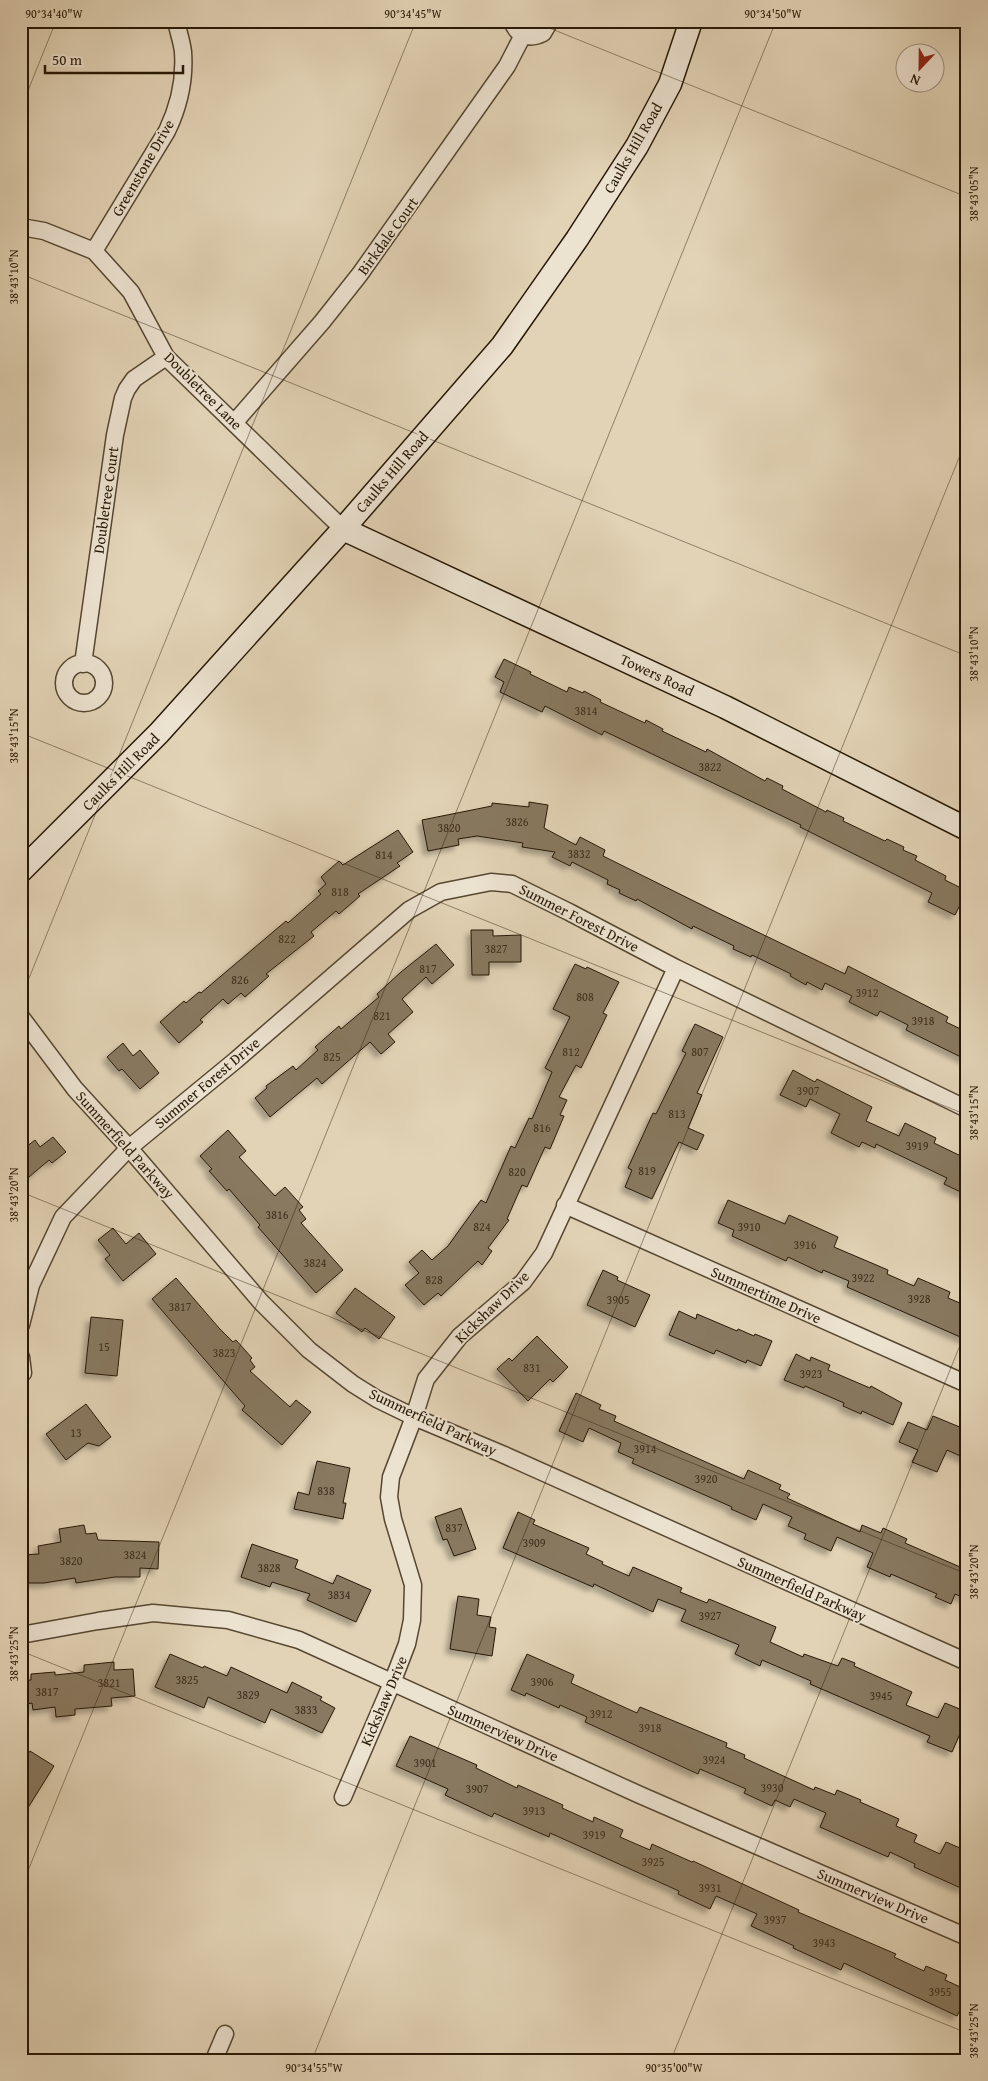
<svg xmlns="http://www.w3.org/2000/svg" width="988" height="2081" font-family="'Gentium Book Plus',serif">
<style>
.building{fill:#887961;stroke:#271805;filter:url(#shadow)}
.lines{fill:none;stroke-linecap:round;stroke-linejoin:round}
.street-casing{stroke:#564731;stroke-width:19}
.secondary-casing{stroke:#271805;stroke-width:25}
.street{stroke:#ece2d0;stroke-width:16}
.secondary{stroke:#ece2d0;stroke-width:22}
.ticks{fill:none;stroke:#271805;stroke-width:1;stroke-opacity:0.45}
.labels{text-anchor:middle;stroke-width:4;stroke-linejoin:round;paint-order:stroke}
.number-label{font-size:12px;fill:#3f301c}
.street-label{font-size:15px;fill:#271805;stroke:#ece2d0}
.neatline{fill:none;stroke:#271805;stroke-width:2}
.ticks-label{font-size:12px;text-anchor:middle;fill:#271805}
</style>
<defs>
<filter id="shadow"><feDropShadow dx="-4.5" dy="4.5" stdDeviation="2.5" flood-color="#0004"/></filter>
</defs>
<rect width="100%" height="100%" fill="#e2d3b6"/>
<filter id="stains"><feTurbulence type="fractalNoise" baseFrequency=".004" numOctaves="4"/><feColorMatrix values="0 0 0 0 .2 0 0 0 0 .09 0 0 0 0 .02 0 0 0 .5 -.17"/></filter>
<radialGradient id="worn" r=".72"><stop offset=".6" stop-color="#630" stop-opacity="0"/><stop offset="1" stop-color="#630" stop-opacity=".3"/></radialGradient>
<path class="building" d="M 504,659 L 531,672 L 530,674 L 567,692 L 569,687 L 583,693 L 584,691 L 601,700 L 600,702 L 645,723 L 646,720 L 663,729 L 662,731 L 706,752 L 707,749 L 765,781 L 767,778 L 783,786 L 782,789 L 826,812 L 827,810 L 844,818 L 843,821 L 885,841 L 887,839 L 904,847 L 903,850 L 917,856 L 915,860 L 946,876 L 945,880 L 967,891 L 955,915 L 928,902 L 932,893 L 800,827 L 801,825 L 604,731 L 602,735 L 545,706 L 542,712 L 500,692 L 504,682 L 495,677 Z
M 529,802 L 548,805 L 544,828 L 576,845 L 580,837 L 605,850 L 603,856 L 718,913 L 845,974 L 848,966 L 948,1017 L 946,1022 L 967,1032 L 967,1060 L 906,1030 L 908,1025 L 880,1011 L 877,1016 L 849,1002 L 852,996 L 825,983 L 822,990 L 807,982 L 806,985 L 790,976 L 791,974 L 752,955 L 751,957 L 733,949 L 734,946 L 693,926 L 692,929 L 637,899 L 636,901 L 619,893 L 620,890 L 607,884 L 608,880 L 572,862 L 570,866 L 552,857 L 555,852 L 522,847 L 523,843 L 477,836 L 458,839 L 459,845 L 428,851 L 422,820 L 492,806 L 492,803 L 529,807 Z
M 398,830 L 413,852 L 397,863 L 400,866 L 358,894 L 360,896 L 339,914 L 336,911 L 311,932 L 314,936 L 266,974 L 269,976 L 245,997 L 241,993 L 228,1004 L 223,999 L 200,1020 L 203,1022 L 179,1043 L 160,1022 L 184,1001 L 186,1003 L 199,992 L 201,993 L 286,921 L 288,923 L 321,894 L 318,891 L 326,884 L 321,877 L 339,861 L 343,865 Z
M 471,930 L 493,930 L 493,936 L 521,935 L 521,962 L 489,962 L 489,975 L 472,975 Z
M 436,944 L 454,965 L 432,984 L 426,977 L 402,999 L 413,1012 L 388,1034 L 395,1042 L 381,1054 L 370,1042 L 322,1084 L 317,1078 L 270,1117 L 255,1098 L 267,1088 L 266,1086 L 293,1066 L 296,1070 L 318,1050 L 315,1047 L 339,1026 L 341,1029 L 379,997 L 377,994 L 401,972 Z
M 575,964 L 586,969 L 587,967 L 619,982 L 603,1013 L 607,1015 L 581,1068 L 576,1065 L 559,1097 L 567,1100 L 560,1115 L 564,1116 L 550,1149 L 545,1147 L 527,1187 L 522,1185 L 507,1219 L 509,1220 L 488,1248 L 492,1251 L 482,1265 L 478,1261 L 441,1296 L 438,1293 L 424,1305 L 405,1285 L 419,1273 L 409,1262 L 422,1250 L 432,1260 L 448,1246 L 481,1200 L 486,1203 L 511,1146 L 515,1148 L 529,1118 L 532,1119 L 552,1072 L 545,1068 L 570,1017 L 553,1009 Z
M 695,1024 L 723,1037 L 697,1093 L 702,1095 L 688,1128 L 704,1135 L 697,1150 L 679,1142 L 652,1199 L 625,1187 L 632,1170 L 628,1168 L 653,1113 L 656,1114 L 686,1053 L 682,1051 Z
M 123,1043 L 133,1056 L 140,1050 L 159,1073 L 140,1089 L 122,1069 L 119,1071 L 107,1057 Z
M 793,1070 L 815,1082 L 817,1079 L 872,1107 L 866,1121 L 899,1136 L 905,1123 L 936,1138 L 934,1143 L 967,1159 L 967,1195 L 944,1184 L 947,1178 L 876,1144 L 875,1148 L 862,1142 L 859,1147 L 831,1133 L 840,1114 L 810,1099 L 806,1107 L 780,1095 Z
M 228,1130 L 246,1151 L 239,1157 L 275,1196 L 285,1187 L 303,1207 L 299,1210 L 306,1219 L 301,1223 L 343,1270 L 316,1293 L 258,1227 L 260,1225 L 229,1189 L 227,1191 L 209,1171 L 212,1169 L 200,1156 Z
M 53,1137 L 66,1152 L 52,1163 L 49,1160 L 29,1177 L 21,1167 L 21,1151 L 35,1140 L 40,1147 Z
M 728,1200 L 785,1224 L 789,1215 L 838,1237 L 834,1247 L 888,1270 L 887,1274 L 914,1286 L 918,1278 L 950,1292 L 948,1298 L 967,1306 L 967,1340 L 847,1287 L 849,1281 L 823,1270 L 822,1273 L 788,1257 L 786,1261 L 732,1236 L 734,1230 L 718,1223 Z
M 113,1228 L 126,1244 L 139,1233 L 156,1254 L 123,1281 L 105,1259 L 110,1255 L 98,1240 Z
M 603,1270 L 618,1277 L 617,1280 L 650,1295 L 635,1327 L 587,1305 Z
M 176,1278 L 219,1328 L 233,1342 L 236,1340 L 252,1358 L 250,1360 L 255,1367 L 250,1371 L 290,1407 L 296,1400 L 311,1412 L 282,1445 L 242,1410 L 245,1406 L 152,1299 Z
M 355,1288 L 395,1317 L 379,1339 L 365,1328 L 362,1332 L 336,1313 Z
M 679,1311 L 696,1319 L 697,1314 L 737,1331 L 738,1329 L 754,1336 L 755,1334 L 772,1341 L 761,1366 L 747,1360 L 746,1363 L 716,1350 L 714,1354 L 669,1335 Z
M 91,1317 L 123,1320 L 117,1376 L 85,1373 Z
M 537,1336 L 568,1367 L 553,1382 L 550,1379 L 528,1401 L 497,1369 L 509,1358 L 512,1361 Z
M 796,1354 L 810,1361 L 811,1357 L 830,1365 L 828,1370 L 870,1388 L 871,1386 L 902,1403 L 893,1425 L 862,1411 L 861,1414 L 843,1406 L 844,1403 L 805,1386 L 804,1388 L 784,1380 Z
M 576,1393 L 601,1405 L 599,1409 L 616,1416 L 614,1421 L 744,1479 L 748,1470 L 781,1485 L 779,1489 L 790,1494 L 787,1498 L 860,1532 L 862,1525 L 881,1533 L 883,1528 L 907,1539 L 905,1543 L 967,1570 L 967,1599 L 955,1594 L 951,1604 L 935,1597 L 937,1594 L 891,1574 L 890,1577 L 867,1567 L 873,1553 L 837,1537 L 831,1551 L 804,1539 L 806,1534 L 788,1526 L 792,1517 L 763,1504 L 756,1520 L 731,1509 L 732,1507 L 632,1463 L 634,1459 L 618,1452 L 621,1443 L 589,1428 L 583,1442 L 559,1431 Z
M 86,1404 L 111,1437 L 99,1446 L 88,1443 L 66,1460 L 46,1434 Z
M 933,1416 L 967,1430 L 967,1459 L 947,1450 L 937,1472 L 912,1462 L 918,1450 L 899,1442 L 908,1422 L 927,1430 Z
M 317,1461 L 350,1468 L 343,1503 L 346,1503 L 343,1519 L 294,1509 L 298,1492 L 309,1495 Z
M 461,1508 L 476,1549 L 454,1556 L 447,1539 L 443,1540 L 435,1517 Z
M 518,1512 L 535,1520 L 533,1524 L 589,1548 L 586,1554 L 603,1562 L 602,1564 L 629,1576 L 633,1567 L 682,1588 L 680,1592 L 707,1603 L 709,1599 L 776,1627 L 770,1642 L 803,1657 L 804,1654 L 838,1666 L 842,1658 L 855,1663 L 854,1666 L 912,1692 L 906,1705 L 938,1718 L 945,1703 L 967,1712 L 967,1718 L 952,1752 L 927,1742 L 930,1736 L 810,1684 L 811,1681 L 762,1660 L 760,1666 L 735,1654 L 739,1645 L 681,1621 L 686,1610 L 658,1599 L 653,1612 L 594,1584 L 593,1587 L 503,1548 Z
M 84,1525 L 86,1534 L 96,1533 L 98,1540 L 159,1542 L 158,1569 L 140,1568 L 140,1577 L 115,1577 L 76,1583 L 75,1578 L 44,1583 L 21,1583 L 21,1555 L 39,1554 L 38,1546 L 61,1542 L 59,1529 Z
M 252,1544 L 298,1560 L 295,1568 L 333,1584 L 337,1575 L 371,1590 L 356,1622 L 307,1600 L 310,1594 L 272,1582 L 270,1587 L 241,1577 Z
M 458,1596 L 479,1599 L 477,1615 L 491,1617 L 489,1627 L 496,1628 L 492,1656 L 450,1649 Z
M 170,1654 L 203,1668 L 204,1666 L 227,1676 L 231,1667 L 287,1693 L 292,1682 L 322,1697 L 320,1700 L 335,1708 L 322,1733 L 271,1709 L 265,1723 L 208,1697 L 204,1708 L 155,1687 Z
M 527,1654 L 574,1675 L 571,1683 L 637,1713 L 640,1707 L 727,1743 L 726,1747 L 745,1755 L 744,1758 L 814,1790 L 815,1787 L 835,1795 L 837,1790 L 861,1800 L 860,1802 L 899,1819 L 896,1826 L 917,1835 L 914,1842 L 940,1854 L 946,1842 L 967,1851 L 967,1881 L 963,1889 L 914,1867 L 915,1864 L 890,1852 L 888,1857 L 820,1827 L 826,1813 L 794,1799 L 790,1807 L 775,1800 L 772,1806 L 744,1793 L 746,1789 L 700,1769 L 698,1774 L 585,1722 L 587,1717 L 560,1705 L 559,1708 L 526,1693 L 525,1696 L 511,1690 Z
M 114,1662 L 114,1670 L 133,1669 L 135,1696 L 111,1698 L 112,1706 L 75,1709 L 75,1715 L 56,1717 L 55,1707 L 33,1710 L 32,1703 L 21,1705 L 21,1681 L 31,1680 L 31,1674 L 55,1672 L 55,1675 L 84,1672 L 84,1665 Z
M 410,1736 L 477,1765 L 476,1768 L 517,1788 L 518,1785 L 563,1805 L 562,1808 L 593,1822 L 594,1817 L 623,1830 L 620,1837 L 650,1850 L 652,1844 L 692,1862 L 693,1861 L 799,1910 L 798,1912 L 896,1954 L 894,1957 L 924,1971 L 926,1966 L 947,1975 L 945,1980 L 967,1990 L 967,1996 L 957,2016 L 844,1963 L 841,1970 L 793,1948 L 794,1946 L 751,1926 L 757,1914 L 716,1896 L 710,1909 L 678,1894 L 679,1891 L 550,1833 L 549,1837 L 494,1813 L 492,1817 L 445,1795 L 448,1789 L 396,1766 Z
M 30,1751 L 54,1766 L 21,1819 L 21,1765 Z"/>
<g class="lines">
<g class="street-casing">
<path id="street" d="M 512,21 C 517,36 529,40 543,33 L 550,21
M 21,227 L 44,231 L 94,251 L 131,292 L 166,357 L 343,529
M 94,251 L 167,131 C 179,106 185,79 183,52 C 182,42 178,31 176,21
M 234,423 L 322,322 L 360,274 L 507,66 L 523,35
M64 683a20 20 0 1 1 40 0a20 20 0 1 1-40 0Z
M 83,664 L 115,435 L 123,398 L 127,389 L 134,379 L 166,357
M 21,1017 L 75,1089 L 129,1148 L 261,1302 L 309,1350 L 353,1384 L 377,1399 L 414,1417 L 502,1454 L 967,1662
M 565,1205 L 967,1384
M 21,1325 L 31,1285 L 63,1217 L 129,1148 L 236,1060 L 409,910 L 441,892 L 491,882 L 512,884 L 569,912 L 676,968 L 967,1109
M 21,1357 L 23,1373
M 21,1635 L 98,1621 L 153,1613 L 228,1620 L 299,1640 L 640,1795 L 967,1937
M 343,1797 L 392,1683 L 407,1644 L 412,1620 L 413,1585 L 393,1519 L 389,1497 L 391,1477 L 414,1417 L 426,1379 L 460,1336 L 523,1282 L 544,1253 L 676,968
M 214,2060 L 225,2034"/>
</g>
<g class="secondary-casing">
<path id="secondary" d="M 343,529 L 725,707 L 967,829
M 21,871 L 159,733 L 343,529 L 502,346 L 577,239 L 637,146 L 670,84 L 691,21"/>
</g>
<use href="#street" class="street"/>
<use href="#secondary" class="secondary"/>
</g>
<path class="ticks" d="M 532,21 L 967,197M 21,108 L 56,21M 21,274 L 967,656M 21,733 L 967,1115M 21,998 L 416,21M 21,1192 L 967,1574M 21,1651 L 967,2033M 21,1888 L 776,21M 312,2060 L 967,438M 671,2060 L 967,1328"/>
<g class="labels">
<g class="number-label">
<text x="586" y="715">3814</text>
<text x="710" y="771">3822</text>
<text x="517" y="826">3826</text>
<text x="449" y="832">3820</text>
<text x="579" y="858">3832</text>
<text x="384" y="859">814</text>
<text x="340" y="896">818</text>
<text x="287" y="943">822</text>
<text x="496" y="953">3827</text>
<text x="428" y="973">817</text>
<text x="240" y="984">826</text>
<text x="867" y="997">3912</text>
<text x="585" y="1001">808</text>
<text x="382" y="1020">821</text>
<text x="923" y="1025">3918</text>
<text x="571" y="1056">812</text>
<text x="700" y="1056">807</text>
<text x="332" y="1061">825</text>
<text x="808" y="1095">3907</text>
<text x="677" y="1118">813</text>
<text x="542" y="1132">816</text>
<text x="917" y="1150">3919</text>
<text x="647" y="1175">819</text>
<text x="517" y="1176">820</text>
<text x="277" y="1219">3816</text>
<text x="482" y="1231">824</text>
<text x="749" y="1231">3910</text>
<text x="805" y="1249">3916</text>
<text x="315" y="1267">3824</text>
<text x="863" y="1282">3922</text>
<text x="434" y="1284">828</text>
<text x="919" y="1303">3928</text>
<text x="618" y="1304">3905</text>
<text x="180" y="1311">3817</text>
<text x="104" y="1351">15</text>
<text x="224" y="1357">3823</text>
<text x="532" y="1372">831</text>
<text x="811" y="1378">3923</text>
<text x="76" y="1437">13</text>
<text x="645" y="1453">3914</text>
<text x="706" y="1483">3920</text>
<text x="326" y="1495">838</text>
<text x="454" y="1532">837</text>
<text x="534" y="1547">3909</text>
<text x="135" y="1559">3824</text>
<text x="71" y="1565">3820</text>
<text x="269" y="1572">3828</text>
<text x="339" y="1599">3834</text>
<text x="710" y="1620">3927</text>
<text x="187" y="1684">3825</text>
<text x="542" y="1686">3906</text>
<text x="109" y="1687">3821</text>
<text x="47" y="1696">3817</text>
<text x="248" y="1699">3829</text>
<text x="881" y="1700">3945</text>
<text x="306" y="1714">3833</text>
<text x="601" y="1718">3912</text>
<text x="650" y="1732">3918</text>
<text x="714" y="1764">3924</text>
<text x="425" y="1767">3901</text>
<text x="772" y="1792">3930</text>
<text x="477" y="1793">3907</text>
<text x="534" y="1815">3913</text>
<text x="594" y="1839">3919</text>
<text x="653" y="1866">3925</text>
<text x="710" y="1892">3931</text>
<text x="775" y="1924">3937</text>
<text x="824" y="1947">3943</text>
<text x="940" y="1996">3955</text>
</g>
<g class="street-label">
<text transform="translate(633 148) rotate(-60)" y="5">Caulks Hill Road</text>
<text transform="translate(143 168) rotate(-60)" y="5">Greenstone Drive</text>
<text transform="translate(388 236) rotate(-54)" y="5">Birkdale Court</text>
<text transform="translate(203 391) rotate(45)" y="5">Doubletree Lane</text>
<text transform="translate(392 472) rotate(-49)" y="5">Caulks Hill Road</text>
<text transform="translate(106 500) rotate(-82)" y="5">Doubletree Court</text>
<text transform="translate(657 675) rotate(25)" y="5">Towers Road</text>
<text transform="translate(121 772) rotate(-45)" y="5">Caulks Hill Road</text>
<text transform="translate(579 918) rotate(27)" y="5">Summer Forest Drive</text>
<text transform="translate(207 1083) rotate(-40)" y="5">Summer Forest Drive</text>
<text transform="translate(125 1145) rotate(48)" y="5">Summerfield Parkway</text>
<text transform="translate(766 1295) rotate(24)" y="5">Summertime Drive</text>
<text transform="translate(492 1307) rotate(-44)" y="5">Kickshaw Drive</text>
<text transform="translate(433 1422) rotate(25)" y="5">Summerfield Parkway</text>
<text transform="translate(802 1589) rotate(24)" y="5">Summerfield Parkway</text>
<text transform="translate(384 1701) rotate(-67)" y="5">Kickshaw Drive</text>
<text transform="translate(503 1733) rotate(24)" y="5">Summerview Drive</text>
<text transform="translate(873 1896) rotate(23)" y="5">Summerview Drive</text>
</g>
</g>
<rect width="988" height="2081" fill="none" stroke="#e2d3b6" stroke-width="55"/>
<g transform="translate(920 68) rotate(202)"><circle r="24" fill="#ece2d0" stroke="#9d917f"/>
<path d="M0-4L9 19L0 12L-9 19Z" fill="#8f2418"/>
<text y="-8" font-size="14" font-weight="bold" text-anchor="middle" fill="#271805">N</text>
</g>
<path d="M45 65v8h138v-8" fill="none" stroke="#271805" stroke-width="2.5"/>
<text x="52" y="65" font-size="15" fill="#271805" stroke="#ece2d0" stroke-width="4" paint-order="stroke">50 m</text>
<rect x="28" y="28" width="932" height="2026" class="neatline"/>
<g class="ticks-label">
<text x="54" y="18">90°34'40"W</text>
<text x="413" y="18">90°34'45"W</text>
<text x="773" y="18">90°34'50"W</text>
<text transform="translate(974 194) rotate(-90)" y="4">38°43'05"N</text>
<text transform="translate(14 277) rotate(-90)" y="4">38°43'10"N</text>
<text transform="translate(974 654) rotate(-90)" y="4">38°43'10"N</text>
<text transform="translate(14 736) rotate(-90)" y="4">38°43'15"N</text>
<text transform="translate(974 1113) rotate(-90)" y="4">38°43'15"N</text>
<text transform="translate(14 1195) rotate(-90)" y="4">38°43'20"N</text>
<text transform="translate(974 1572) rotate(-90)" y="4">38°43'20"N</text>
<text transform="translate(14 1654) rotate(-90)" y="4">38°43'25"N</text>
<text transform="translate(974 2031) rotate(-90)" y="4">38°43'25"N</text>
<text x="314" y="2072">90°34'55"W</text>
<text x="674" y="2072">90°35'00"W</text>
</g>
<rect width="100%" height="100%" filter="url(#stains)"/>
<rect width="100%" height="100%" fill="url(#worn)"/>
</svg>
